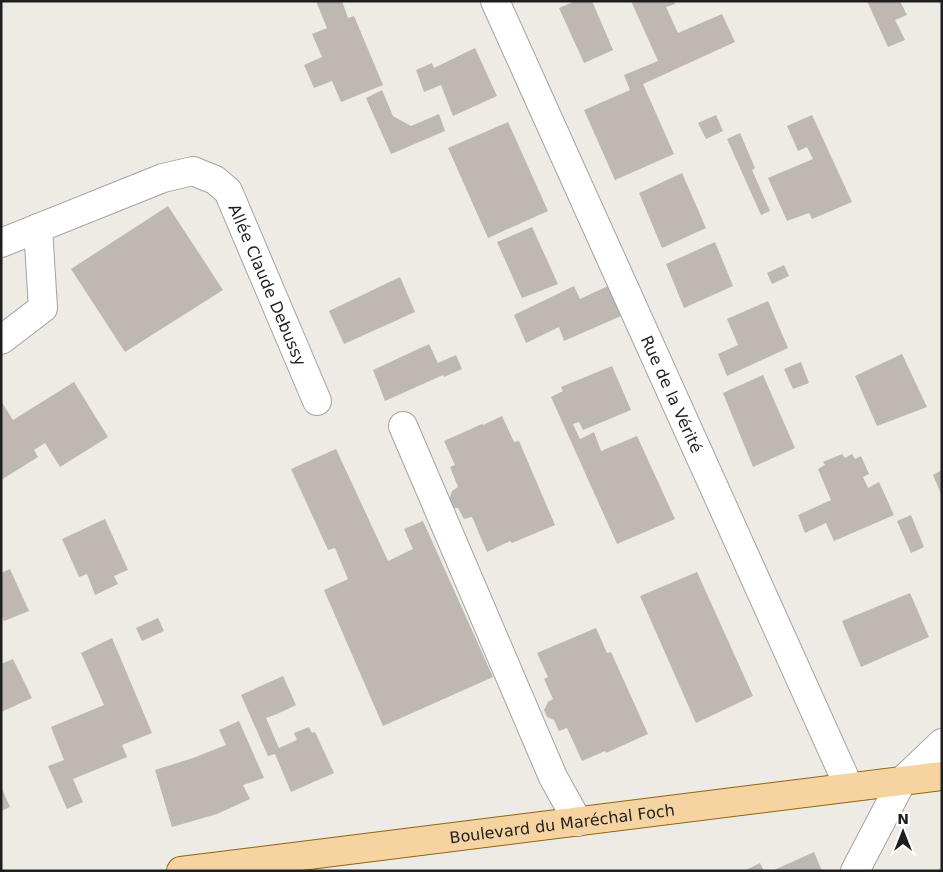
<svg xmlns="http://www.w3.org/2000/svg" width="943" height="872" font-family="'DejaVu Sans',sans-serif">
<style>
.building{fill:#bfb7b1}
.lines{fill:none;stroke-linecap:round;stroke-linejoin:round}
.minor-casing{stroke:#a2a2a2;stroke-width:30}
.major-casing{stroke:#8f6609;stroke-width:30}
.minor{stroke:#fff;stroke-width:28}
.major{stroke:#f6d4a2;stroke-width:28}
.labels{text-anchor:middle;stroke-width:4.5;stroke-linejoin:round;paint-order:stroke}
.street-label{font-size:16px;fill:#1e1e1e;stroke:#fff}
</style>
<rect width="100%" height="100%" fill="#eeebe5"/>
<path class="building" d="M 316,1 L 342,1 L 348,18 L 354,16 L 383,85 L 341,102 L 332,81 L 314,88 L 304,65 L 322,57 L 312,34 L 327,28 Z
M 575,1 L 592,1 L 613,50 L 584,63 L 559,8 Z
M 631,1 L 674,1 L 675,4 L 666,7 L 678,33 L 722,14 L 735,42 L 643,84 L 674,154 L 615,180 L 584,110 L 630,90 L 624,75 L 658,61 Z
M 867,1 L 900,1 L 907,15 L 895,20 L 905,40 L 888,47 Z
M 475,48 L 497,96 L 453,116 L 441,85 L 424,92 L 416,70 L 432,63 L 434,68 Z
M 382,90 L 393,116 L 411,126 L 439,114 L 445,131 L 391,154 L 366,98 Z
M 716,115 L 723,131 L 706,139 L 698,123 Z
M 812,115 L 852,202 L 812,219 L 809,213 L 787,221 L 768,178 L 813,159 L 807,147 L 798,151 L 787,126 Z
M 508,122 L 548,211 L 488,238 L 448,148 Z
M 740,133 L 755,168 L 752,170 L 770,211 L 761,215 L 727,139 Z
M 682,173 L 706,228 L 662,248 L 639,193 Z
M 168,206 L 223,290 L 125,352 L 71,269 Z
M 532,227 L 558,284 L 522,298 L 497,242 Z
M 715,242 L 733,286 L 684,308 L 666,264 Z
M 784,265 L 789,276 L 772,284 L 767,273 Z
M 400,277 L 415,312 L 344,344 L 329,311 Z
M 574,286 L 580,299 L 608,286 L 621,316 L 564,341 L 559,327 L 526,343 L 514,315 Z
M 768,301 L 788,348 L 727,376 L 718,354 L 738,345 L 727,319 Z
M 429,344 L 438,363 L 456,355 L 462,369 L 444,377 L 443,375 L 385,401 L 373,370 Z
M 902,354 L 927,407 L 877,426 L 855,376 Z
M 801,362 L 809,383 L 793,389 L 784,369 Z
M 612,366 L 631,410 L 583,430 L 579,422 L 573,424 L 580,439 L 594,432 L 601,451 L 637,436 L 675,519 L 617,544 L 551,397 L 563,391 L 561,387 Z
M 763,375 L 795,448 L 753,467 L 723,393 Z
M 74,382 L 108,437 L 60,467 L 45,443 L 34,450 L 38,457 L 1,480 L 1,401 L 13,420 Z
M 502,416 L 514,442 L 519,441 L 555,525 L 512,543 L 510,541 L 487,552 L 472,517 L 464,519 L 458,508 L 452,508 L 449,501 L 452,491 L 458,487 L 450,467 L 455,465 L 444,441 L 482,424 L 483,425 Z
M 336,449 L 388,561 L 413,549 L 404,529 L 423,521 L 493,677 L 383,726 L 324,590 L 348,579 L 335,548 L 328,550 L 291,469 Z
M 842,454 L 845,458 L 852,454 L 855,459 L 861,456 L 869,474 L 863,477 L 868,488 L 879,482 L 894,515 L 834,541 L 826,523 L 805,533 L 798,515 L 831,500 L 818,469 L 825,465 L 823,462 Z
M 942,470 L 942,496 L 933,475 Z
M 911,515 L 924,547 L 911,553 L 897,521 Z
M 105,519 L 128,570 L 114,576 L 118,584 L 95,595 L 87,574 L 79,577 L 62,539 Z
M 10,569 L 29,611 L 4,621 L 1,614 L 1,573 Z
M 697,572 L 753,696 L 696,723 L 640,596 Z
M 910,593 L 929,637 L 861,667 L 842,621 Z
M 158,618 L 164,631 L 142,641 L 136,628 Z
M 596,628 L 607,653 L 611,652 L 648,734 L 606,753 L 605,751 L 582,761 L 567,728 L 559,731 L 554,720 L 547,717 L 544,710 L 548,702 L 553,699 L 544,679 L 548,677 L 537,653 Z
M 112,638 L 152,733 L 122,745 L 127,757 L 73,779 L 83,802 L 67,809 L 48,766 L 64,760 L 51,727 L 104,705 L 81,653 Z
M 13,659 L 32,698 L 1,712 L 1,664 Z
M 283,676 L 296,705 L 277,714 L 266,718 L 279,748 L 297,740 L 294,733 L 309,727 L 312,733 L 315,732 L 334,773 L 291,792 L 275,754 L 268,756 L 241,695 Z
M 239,721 L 264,778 L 243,785 L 250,799 L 217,814 L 172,827 L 155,770 L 193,758 L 226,745 L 219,730 Z
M 1,787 L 10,807 L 1,811 Z
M 814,852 L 822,871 L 772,871 Z
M 760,863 L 764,871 L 744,871 Z"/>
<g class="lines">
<g class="minor-casing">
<g id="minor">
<path id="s1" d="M 495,1 L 849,787"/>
<path id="s2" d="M 1,243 L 163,178 L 193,171 L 215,180 L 228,191 L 317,401"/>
<path d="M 1,340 L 43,308 L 38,228"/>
<path d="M 403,426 L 553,777 L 578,822"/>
<path d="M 855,871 L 902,781 L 942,743"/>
</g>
</g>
<g class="major-casing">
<g id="major">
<path id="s3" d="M 181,871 L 942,776"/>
</g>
</g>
<use href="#minor" class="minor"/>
<use href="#major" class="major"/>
</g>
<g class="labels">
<g class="street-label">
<text dy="6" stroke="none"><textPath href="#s2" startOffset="348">Allée Claude Debussy</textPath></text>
<text dy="6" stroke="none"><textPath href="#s1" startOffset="431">Rue de la Vérité</textPath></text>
<text dy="6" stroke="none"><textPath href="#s3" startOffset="384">Boulevard du Maréchal Foch</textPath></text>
</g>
</g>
<rect width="943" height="872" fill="none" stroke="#1e1e1e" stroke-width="5"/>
<g transform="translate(903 832)" stroke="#ffffff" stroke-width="4" paint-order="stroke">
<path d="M0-4L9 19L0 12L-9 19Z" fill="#1e1e1e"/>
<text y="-8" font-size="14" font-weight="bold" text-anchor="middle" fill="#1e1e1e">N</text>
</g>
</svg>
